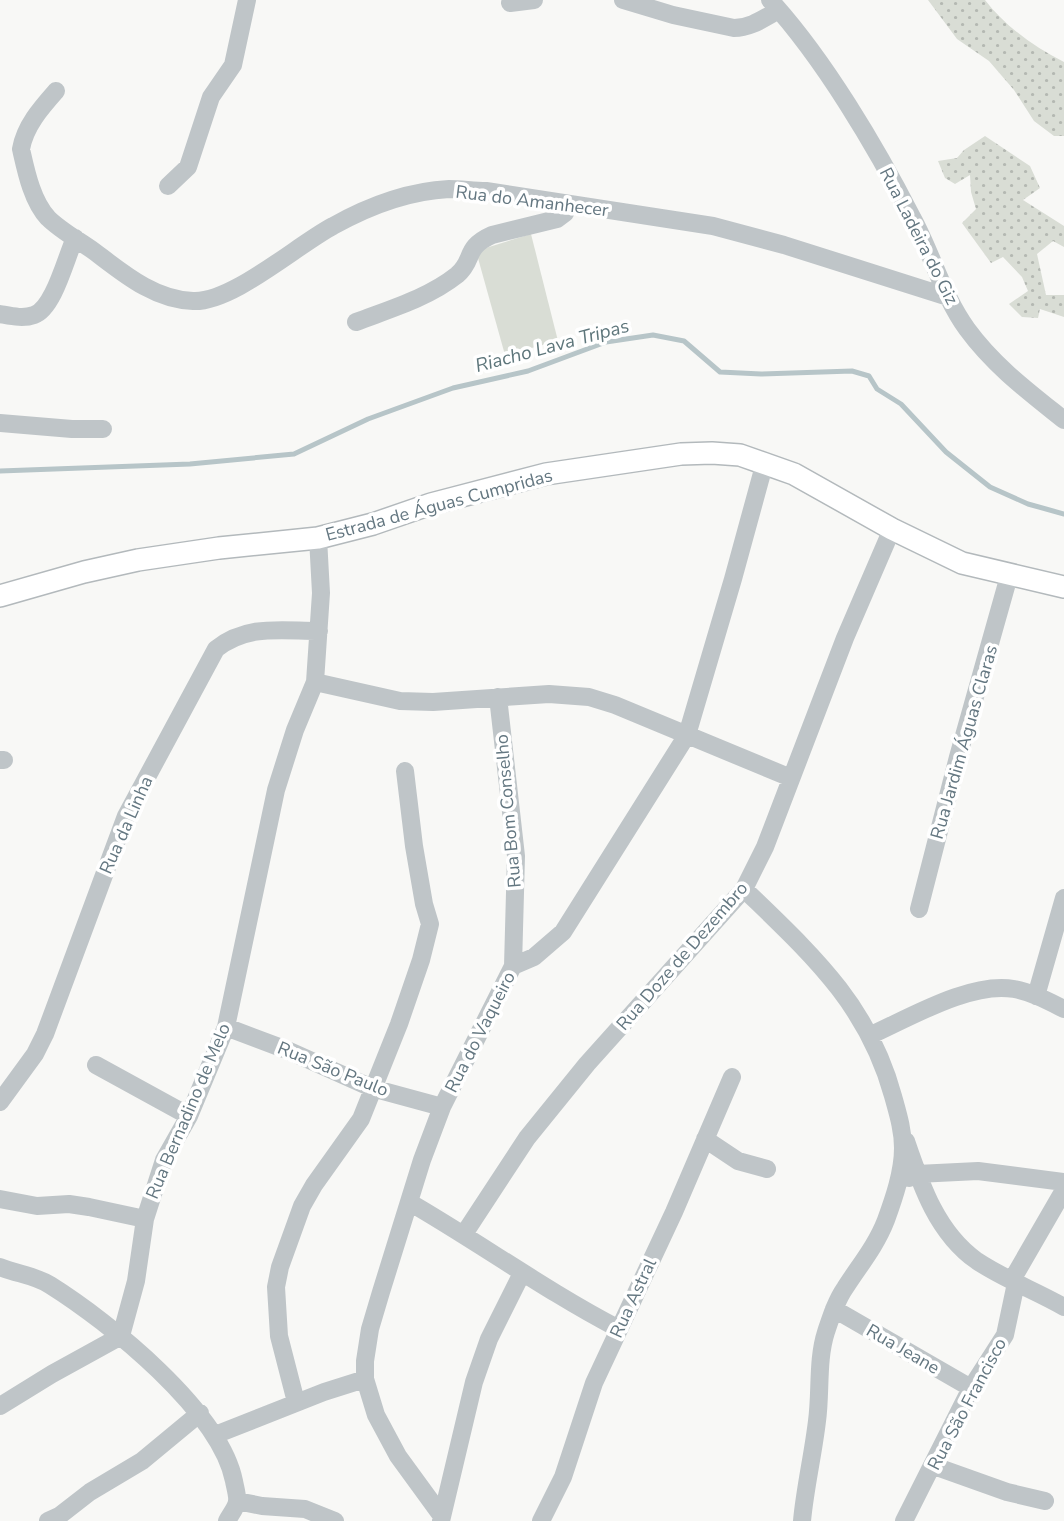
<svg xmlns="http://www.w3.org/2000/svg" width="1064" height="1521" font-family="'Nunito Sans',sans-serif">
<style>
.grass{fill:url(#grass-dots)}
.pitch{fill:#d9ddd5}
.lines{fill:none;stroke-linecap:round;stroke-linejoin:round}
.stream{stroke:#b7c5c8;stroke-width:5}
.major-casing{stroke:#b3b9bc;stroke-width:24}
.minor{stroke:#bfc5c8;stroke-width:18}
.major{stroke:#fff;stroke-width:21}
.labels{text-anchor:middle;stroke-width:7;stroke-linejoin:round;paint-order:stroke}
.street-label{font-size:18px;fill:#647781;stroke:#fff}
.water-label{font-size:19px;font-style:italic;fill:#5e767b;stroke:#fff}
</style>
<defs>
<pattern id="grass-dots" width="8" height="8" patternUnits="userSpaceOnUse" patternTransform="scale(1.75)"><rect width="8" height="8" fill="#d9ddd5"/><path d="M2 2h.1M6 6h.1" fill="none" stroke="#b4b8b2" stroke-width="1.8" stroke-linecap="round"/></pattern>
</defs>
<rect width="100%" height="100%" fill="#f8f8f6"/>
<path class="grass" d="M 928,0 L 985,0 C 1005,26 1034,47 1064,62 L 1064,136 L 1054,136 L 1034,121 L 1014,90 L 989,61 L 957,39 Z
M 985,136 L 1030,166 L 1040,188 L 1023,200 L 1064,226 L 1064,247 L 1053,241 L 1037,254 L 1046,295 L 1064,295 L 1064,317 L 1040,309 L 1038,318 L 1022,317 L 1009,304 L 1028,291 L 1022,277 L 1003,257 L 991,263 L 962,223 L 976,209 L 971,192 L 970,175 L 955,184 L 945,178 L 938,161 L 957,158 L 964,150 Z"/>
<path class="pitch" d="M 531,234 L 558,341 L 505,355 L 476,251 Z"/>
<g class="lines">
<path class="stream" d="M 0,471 L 190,464 L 294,454 L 368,419 L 453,388 L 528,371 L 606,342 L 653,335 L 684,341 L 720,372 L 761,374 L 852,371 L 869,376 L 877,389 L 901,404 L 946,452 L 990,487 L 1028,504 L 1064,514"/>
<g class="major-casing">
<path id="major" d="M 0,596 L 84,572 L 138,560 L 219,548 L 318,538 L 373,524 L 431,504 L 546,474 L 681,454 L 712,453 L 740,455 L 794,474 L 892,529 L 962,563 L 1064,587"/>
</g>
<path class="minor" d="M 623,0 L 673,15 L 734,28 C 751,28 764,18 779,10
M 770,0 C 824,59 876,147 913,219 C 932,254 943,296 967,329 C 994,366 1029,392 1064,420
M 510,3 L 534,0
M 56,91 C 41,108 25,126 21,149 C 26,171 32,201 48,218 C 61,231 80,241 95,252 C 124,274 155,300 193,301 C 232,303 297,245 333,226 C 367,207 409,191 449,189 C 461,189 474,191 486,191 L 713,226 L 784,245 L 948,297
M 168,186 L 188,167 L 211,97 L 233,65 L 247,0
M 0,314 C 11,316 23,319 34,315 C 54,308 66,257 75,238
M 356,322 C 390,309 428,298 457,275 C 475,260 463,248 492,235 L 557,219 L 565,213 L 569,204
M 0,423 L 72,429 L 103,429
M 315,682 L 400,701 L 433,702 L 549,694 L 589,697 L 615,705 L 791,778
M 0,760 L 4,760
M 744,889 C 810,953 868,1004 893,1096 C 898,1114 903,1130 903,1148 C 903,1172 894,1198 886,1220 C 876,1246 859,1266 845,1288 C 836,1301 831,1317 826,1332 C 817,1360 821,1392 817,1421 C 813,1455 805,1488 802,1521
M 919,909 L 958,757 L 1009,576
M 513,966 L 534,957 L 563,932 L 687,735 L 733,579 L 765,462
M 1036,996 L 1064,898
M 226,1027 L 287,1050 L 372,1088 L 442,1107
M 871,1035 C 909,1018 971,981 1014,989 C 1031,992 1048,1001 1064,1009
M 96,1065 L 189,1116
M 0,1102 L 35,1054 L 45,1034 L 126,816 L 216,649 C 248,624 281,631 319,631
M 705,1139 L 738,1161 L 767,1169
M 906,1141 C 921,1185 937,1233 977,1261 C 1004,1279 1036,1291 1064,1307
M 909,1178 L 917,1174 L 978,1171 L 1064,1182
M 0,1199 L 37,1206 L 69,1204 L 89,1207 L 145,1219
M 409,1202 C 480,1243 546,1291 619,1329
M 464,1234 L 527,1138 L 587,1064 L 744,889 L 765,847 L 845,638 L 892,529
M 0,1267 C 17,1274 34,1275 50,1285 C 109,1322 220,1411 234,1481 C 235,1487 238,1496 237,1502 C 236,1508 230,1515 227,1521
M 1012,1280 L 1064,1190
M 834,1309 L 971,1388
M 121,1336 L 136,1281 L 145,1219 L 164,1160 L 189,1116 L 226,1027 L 276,790 L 295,730 L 315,682 L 321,593 L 318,538
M 296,1402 L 279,1336 L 276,1287 L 280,1267 L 302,1206 L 314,1185 L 361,1119 L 399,1024 L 421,960 L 430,924 L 424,904 L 414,846 L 405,771
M 0,1406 L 52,1374 L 121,1336
M 215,1435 L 324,1392 L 365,1379
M 934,1466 L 1007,1492 L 1045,1501
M 237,1501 L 262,1506 L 305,1509 L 335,1521
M 441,1515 L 398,1456 L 376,1415 L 365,1379 L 365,1361 L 370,1329 L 381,1292 L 422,1160 L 442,1107 L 513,966 L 516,856 L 498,697
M 48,1521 L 59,1516 L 90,1492 L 142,1461 L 200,1413
M 441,1521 L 474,1382 L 489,1339 L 522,1273
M 541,1521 L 563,1477 L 594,1383 L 674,1212 L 732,1077
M 904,1521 L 971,1388 L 1005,1335 L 1016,1283"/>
<use href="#major" class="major"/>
</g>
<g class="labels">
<g class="street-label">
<text transform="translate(532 201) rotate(7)" y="6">Rua do Amanhecer</text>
<text transform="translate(919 236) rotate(63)" y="6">Rua Ladeira do Giz</text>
<text transform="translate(439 505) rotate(-15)" y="6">Estrada de Águas Cumpridas</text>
<text transform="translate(964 742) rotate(-74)" y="6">Rua Jardim Águas Claras</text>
<text transform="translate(508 811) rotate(-95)" y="6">Rua Bom Conselho</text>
<text transform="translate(126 825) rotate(-66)" y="6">Rua da Linha</text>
<text transform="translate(682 956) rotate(-49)" y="6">Rua Doze de Dezembro</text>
<text transform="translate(480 1032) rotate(-63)" y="6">Rua do Vaqueiro</text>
<text transform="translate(333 1069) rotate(22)" y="6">Rua São Paulo</text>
<text transform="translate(188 1111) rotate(-67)" y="6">Rua Bernadino de Melo</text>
<text transform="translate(633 1298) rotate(-65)" y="6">Rua Astral</text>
<text transform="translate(903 1349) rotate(30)" y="6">Rua Jeane</text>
<text transform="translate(967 1404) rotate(-62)" y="6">Rua São Francisco</text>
</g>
<g class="water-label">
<text transform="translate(552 345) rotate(-15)" y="7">Riacho Lava Tripas</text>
</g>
</g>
</svg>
